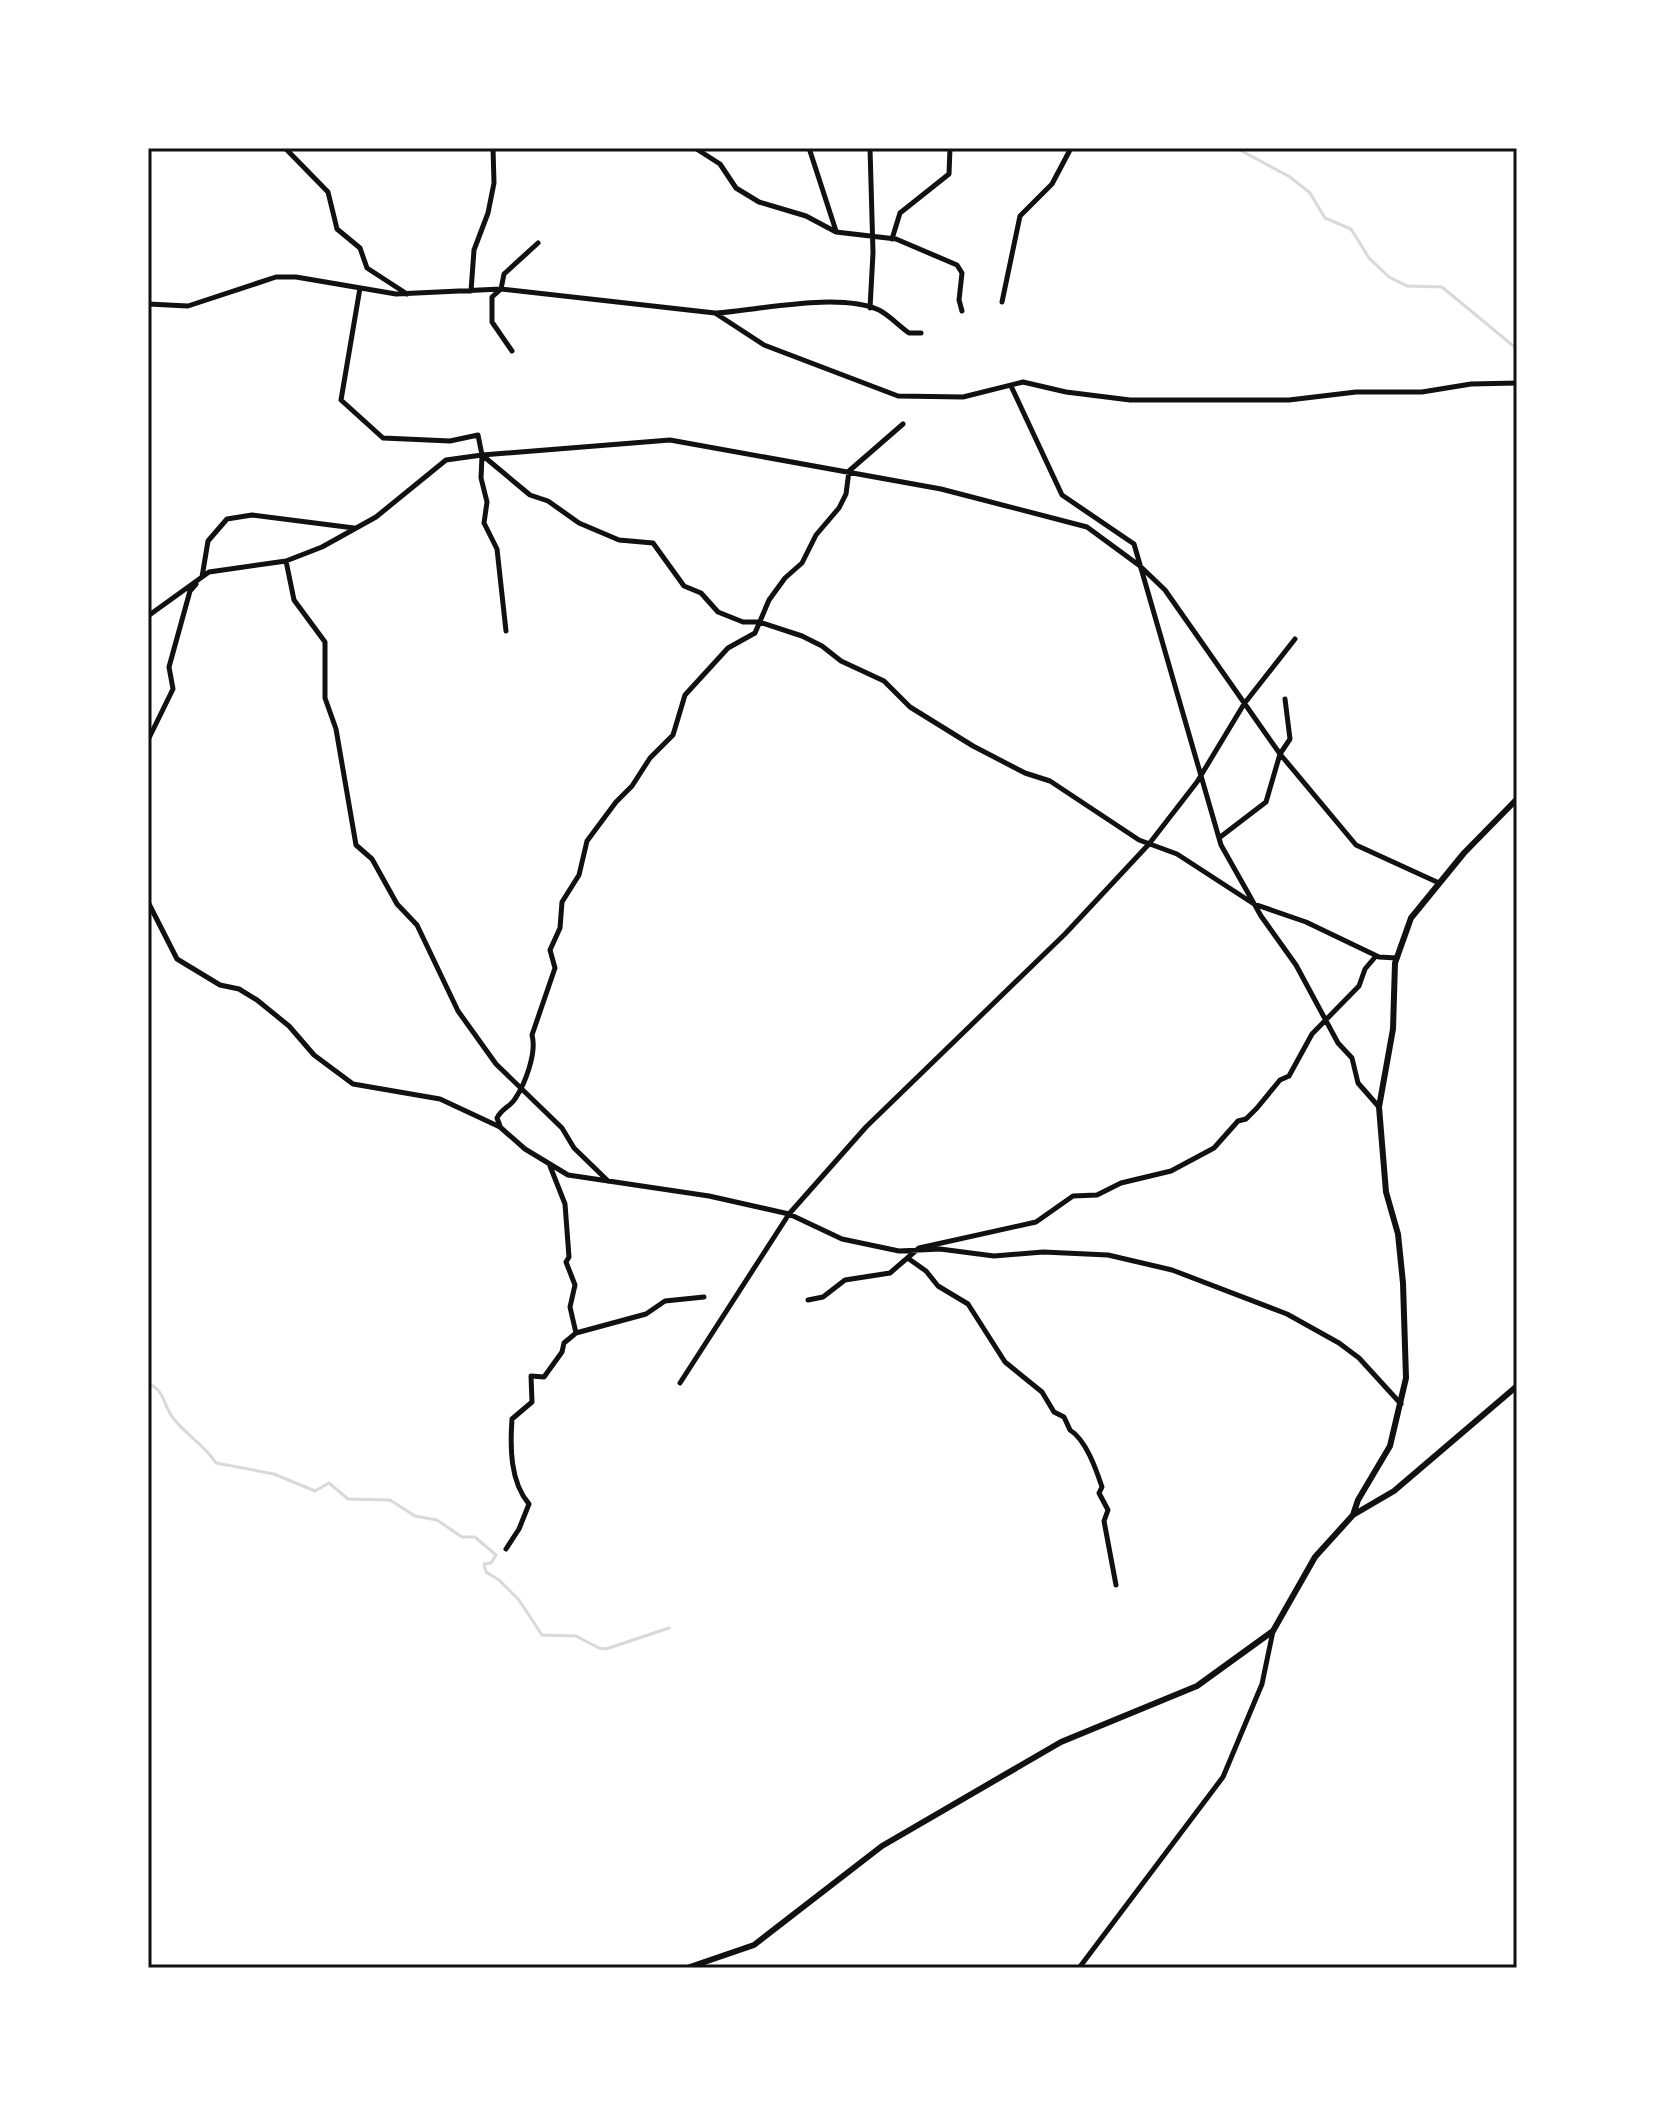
<svg xmlns="http://www.w3.org/2000/svg" width="1665" height="2116" font-family="Mulish,sans-serif">
<style>
.lines{fill:none;stroke-linecap:round;stroke-linejoin:round}
.stream{stroke:#d9d9d9;stroke-width:3}
.minor{stroke:#111;stroke-width:5}
.tertiary{stroke:#111;stroke-width:6}
.neatline{fill:none;stroke:#111;stroke-width:3}
</style>
<rect width="100%" height="100%" fill="#fff"/>
<g class="lines">
<path class="stream" d="M 1217,148 L 1221,148
M 1227,148 L 1238,149 L 1290,177 L 1310,193 L 1325,218 L 1351,229 L 1369,258 L 1389,277 L 1407,286 L 1442,287 L 1517,349
M 148,1383 C 166,1392 162,1403 173,1418 C 186,1435 205,1445 216,1463 L 274,1474 L 315,1491 L 329,1483 L 348,1499 L 390,1500 L 415,1516 L 437,1520 L 462,1537 L 475,1537 L 496,1555 L 491,1563 L 484,1564 L 486,1572 L 499,1580 L 519,1600 L 542,1635 L 576,1636 L 599,1648 L 606,1649 L 669,1628"/>
<path class="minor" d="M 285,148 L 328,192 L 337,229 L 360,248 L 367,268 L 407,294
M 695,148 L 720,164 L 736,188 L 759,202 L 806,216 L 836,232 L 896,239 L 957,265 L 962,273 L 959,300 L 962,311
M 809,148 L 836,231
M 892,239 L 900,213 L 949,174 L 950,148
M 471,291 L 474,250 L 488,213 L 494,183 L 493,148
M 1002,302 L 1020,216 L 1052,184 L 1071,148
M 148,304 L 188,306 L 276,277 L 296,277 L 396,294 L 501,289 L 715,313 L 764,345 L 898,396 L 963,397 L 1023,382 L 1066,392 L 1130,400 L 1289,400 L 1356,392 L 1422,392 L 1471,384 L 1517,383
M 870,308 L 873,253 L 870,148
M 716,313 C 760,310 838,292 879,310 C 889,315 899,326 909,333 L 921,333
M 512,351 L 492,322 L 492,297 L 501,289 L 504,274 L 538,243
M 1011,386 L 1062,495 L 1134,544 L 1221,845 L 1261,916 L 1296,965 L 1338,1043 L 1352,1058 L 1358,1083 L 1379,1107
M 482,456 L 481,478 L 487,502 L 484,523 L 497,549 L 506,631
M 286,561 L 294,600 L 325,642 L 325,698 L 336,729 L 356,845 L 372,859 L 397,904 L 417,925 L 458,1011 L 496,1064 L 562,1128 L 574,1148 L 608,1181
M 202,577 L 208,541 L 227,519 L 252,515 L 354,528
M 148,616 L 209,572 L 286,561 L 322,547 L 376,517 L 446,460 L 482,455 L 478,435 L 450,441 L 383,438 L 341,400 L 360,288
M 148,740 L 173,689 L 169,667 L 190,591 L 196,584
M 1219,838 L 1266,802 L 1280,754 L 1290,739 L 1285,699
M 148,902 L 177,959 L 220,985 L 239,989 L 257,1000 L 289,1026 L 314,1055 L 353,1084 L 440,1099 L 500,1127 L 525,1149 L 568,1175 L 709,1196 L 789,1214 L 842,1239 L 899,1251 L 940,1249 L 994,1256 L 1043,1252 L 1108,1255 L 1172,1270 L 1287,1314 L 1339,1343 L 1359,1358 L 1401,1404
M 1397,958 L 1379,957 L 1306,922 L 1254,904 L 1177,854 L 1139,840 L 1050,781 L 1025,773 L 973,746 L 910,707 L 884,681 L 841,661 L 822,646 L 802,636 L 759,622 L 743,622 L 718,612 L 701,593 L 684,586 L 653,543 L 619,540 L 579,523 L 548,501 L 530,495 L 482,455 L 670,440 L 941,489 L 1087,527 L 1140,566 L 1165,590 L 1280,754 L 1356,845 L 1439,883
M 500,1126 L 497,1118 C 502,1108 510,1107 515,1099 C 525,1084 537,1053 532,1035 L 555,968 L 550,950 L 560,928 L 562,902 L 579,875 L 587,841 L 616,802 L 632,786 L 650,758 L 673,735 L 685,695 L 728,648 L 755,633 L 769,600 L 785,578 L 802,563 L 816,535 L 839,508 L 846,494 L 849,471 L 903,424
M 909,1259 L 926,1271 L 938,1286 L 968,1304 L 1005,1362 L 1042,1392 L 1054,1412 L 1064,1417 L 1070,1430 C 1086,1440 1096,1469 1102,1487 L 1099,1493 L 1108,1510 L 1104,1521 L 1116,1585
M 808,1300 L 823,1297 L 845,1280 L 890,1273 L 919,1248 L 1036,1222 L 1073,1196 L 1097,1195 L 1121,1183 L 1171,1171 L 1214,1148 L 1238,1121 L 1246,1119 L 1257,1108 L 1280,1080 L 1289,1076 L 1312,1034 L 1359,986 L 1365,969 L 1376,956
M 576,1333 L 646,1314 L 665,1301 L 704,1297
M 680,1383 L 789,1214 L 866,1127 L 1065,934 L 1149,844 L 1197,782 L 1244,704 L 1295,639
M 506,1549 L 519,1529 L 529,1504 C 510,1482 510,1447 512,1419 L 532,1402 L 531,1376 L 544,1377 L 562,1352 L 564,1343 L 576,1333 L 570,1307 L 575,1285 L 566,1262 L 569,1257 L 565,1204 L 550,1166
M 1079,1968 L 1223,1777 L 1262,1684 L 1273,1631"/>
<path class="tertiary" d="M 1353,1515 L 1358,1500 L 1390,1446 L 1406,1378 L 1403,1283 L 1398,1234 L 1386,1192 L 1379,1107 L 1393,1029 L 1395,963 L 1411,918 L 1464,853 L 1517,799
M 687,1968 L 754,1945 L 882,1846 L 1061,1742 L 1197,1686 L 1273,1631 L 1315,1557 L 1353,1515 L 1394,1491 L 1517,1386"/>
</g>
<rect width="1665" height="2116" fill="none" stroke="#ffffff" stroke-width="300"/>
<rect x="150" y="150" width="1365" height="1816" class="neatline"/>
</svg>
